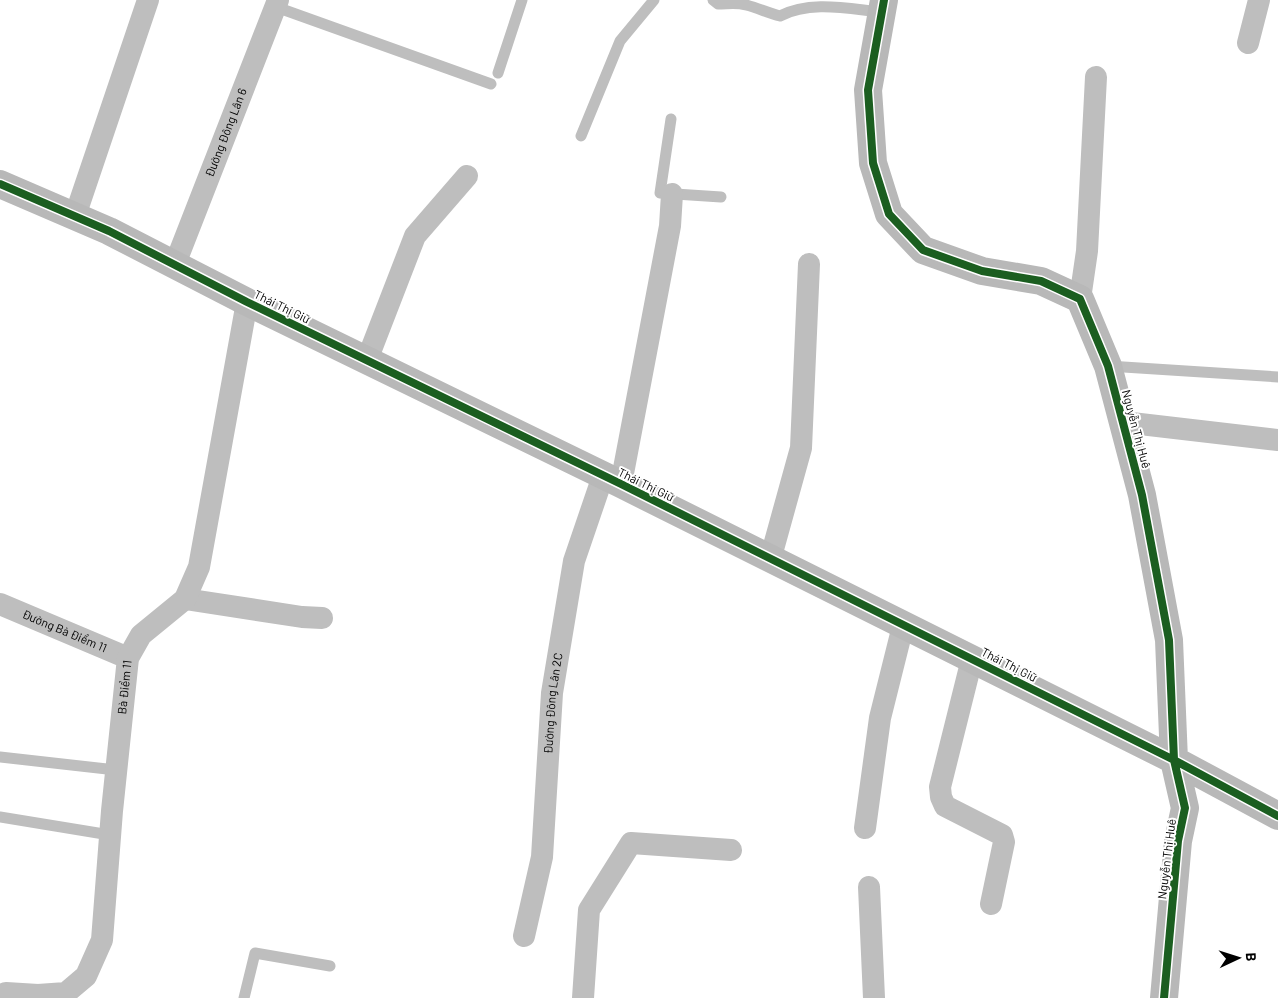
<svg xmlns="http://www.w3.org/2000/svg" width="1278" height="998" font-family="Barlow,sans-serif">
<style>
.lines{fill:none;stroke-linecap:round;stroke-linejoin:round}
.lane{stroke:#bebebe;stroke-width:11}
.street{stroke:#bebebe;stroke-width:22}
.secondary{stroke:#b8b8b8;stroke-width:28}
.cycleway-casing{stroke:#fff;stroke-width:11}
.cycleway{stroke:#1b5e20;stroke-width:8}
.labels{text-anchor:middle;stroke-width:4;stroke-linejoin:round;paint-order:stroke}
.street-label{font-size:12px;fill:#000;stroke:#fff}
</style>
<rect width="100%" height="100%" fill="#fff"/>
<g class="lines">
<path class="lane" d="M 713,0 L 718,4 C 728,4 736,2 746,5 C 758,8 768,13 780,16 C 811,0 849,9 882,12
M 276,7 L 491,84
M 498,73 L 522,0
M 671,119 L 660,193 L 721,197
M 581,136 L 620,41 L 654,0
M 1108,366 L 1278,377
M 0,757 L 116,770
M 0,817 L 110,835
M 244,998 L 255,953 L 330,966"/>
<g class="street">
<path d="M 1248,43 L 1259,0"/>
<path d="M 75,216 L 148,0"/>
<path id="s1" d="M 175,264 L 278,0"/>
<path d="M 1080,299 L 1087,251 L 1096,77"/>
<path d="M 367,360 L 415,236 L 467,176"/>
<path d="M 1123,422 L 1278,440"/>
<path d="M 621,484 L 670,226 L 672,194"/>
<path d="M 770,560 L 801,448 L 809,264"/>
<path d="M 185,599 L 302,617 L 322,618"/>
<path id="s2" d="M 0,604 L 128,658"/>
<path d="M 972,659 L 940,787 L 941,797 L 945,806 L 1002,835 L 1004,842 L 991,904"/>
<path d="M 865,828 L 880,718 L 903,626"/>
<path d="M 869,887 L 874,998"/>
<path id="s3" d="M 524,936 L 542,857 L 552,693 L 574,561 L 603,476"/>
<path id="s4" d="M 0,995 L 6,993 L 38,995 L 66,993 L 86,976 L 102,940 L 112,811 L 128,658 L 141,635 L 185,599 L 199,567 L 247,302"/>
<path d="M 583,998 L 589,910 L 631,843 L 731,850"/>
</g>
<path class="secondary" d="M 884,0 L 868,90 L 873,163 L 889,214 L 923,250 L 982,271 L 1041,281 L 1080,299 L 1108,366 L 1142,495 L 1169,640 L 1174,760 L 1185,808 L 1178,841 L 1164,998
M 0,184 L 109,231 L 247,302 L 621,484 L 1174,760 L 1278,816"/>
<g class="cycleway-casing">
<path id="cycleway" d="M 884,0 L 868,90 L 873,163 L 889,214 L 923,250 L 982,271 L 1041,281 L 1080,299 L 1108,366 L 1142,495 L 1169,640 L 1174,760 L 1185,808 L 1178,841 L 1164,998
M 0,184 L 109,231 L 247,302 L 621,484 L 1174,760 L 1278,816"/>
</g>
<use href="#cycleway" class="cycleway"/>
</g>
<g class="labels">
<g class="street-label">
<text dy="4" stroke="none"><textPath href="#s1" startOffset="141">Đường Đông Lân 6</textPath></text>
<text transform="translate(282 307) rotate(26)" y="4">Thái Thị Giữ</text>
<text transform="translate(1136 429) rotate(75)" y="4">Nguyễn Thị Huê</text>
<text transform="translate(646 485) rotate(26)" y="4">Thái Thị Giữ</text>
<text dy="4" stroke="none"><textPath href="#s2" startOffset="70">Đường Bà Điểm 11</textPath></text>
<text transform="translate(1009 665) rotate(27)" y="4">Thái Thị Giữ</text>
<text dy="4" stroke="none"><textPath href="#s4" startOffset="386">Bà Điểm 11</textPath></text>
<text dy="4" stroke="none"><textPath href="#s3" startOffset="235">Đường Đông Lân 2C</textPath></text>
<text transform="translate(1167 859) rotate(-83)" y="4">Nguyễn Thị Huê</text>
</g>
</g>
<g transform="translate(1238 958) rotate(86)" stroke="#ffffff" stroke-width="4" paint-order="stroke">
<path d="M0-4L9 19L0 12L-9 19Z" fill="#000000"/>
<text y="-8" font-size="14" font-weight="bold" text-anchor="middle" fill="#000000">B</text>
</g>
</svg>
